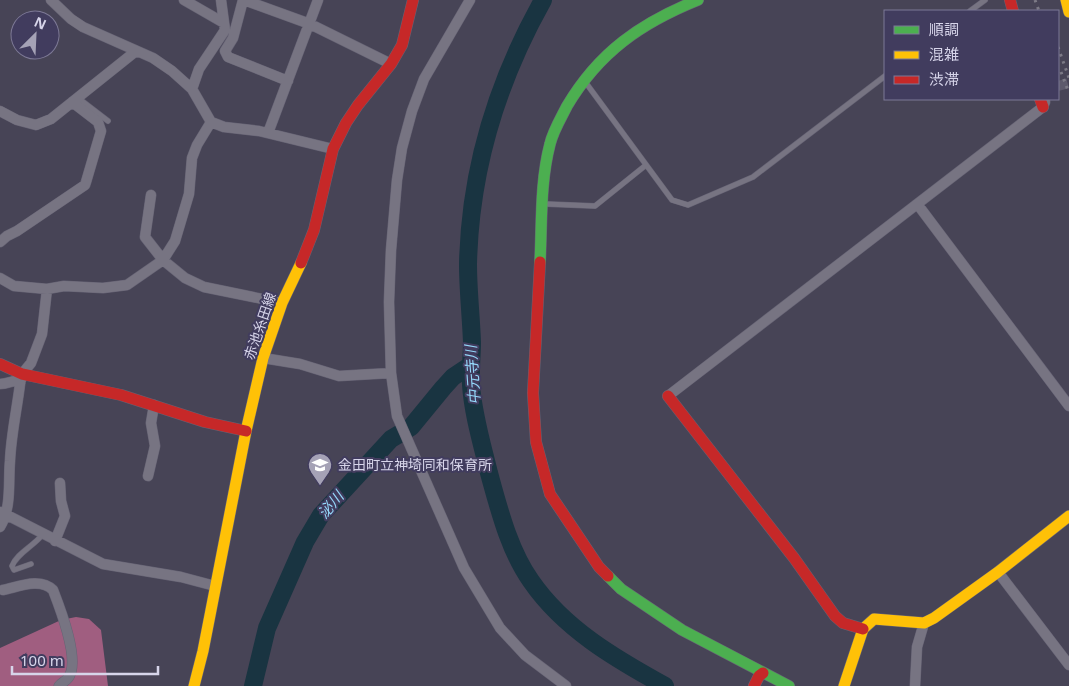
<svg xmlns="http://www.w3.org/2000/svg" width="1069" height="686" font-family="'Noto Sans','Noto Sans JP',sans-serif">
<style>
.forest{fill:#a05e80}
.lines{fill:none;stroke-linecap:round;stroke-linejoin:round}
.river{stroke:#193441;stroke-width:18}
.street-tunnel{stroke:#5d5a6c;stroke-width:10;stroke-dasharray:10 5;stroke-linecap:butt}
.lane-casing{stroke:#666374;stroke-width:6}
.street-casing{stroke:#666374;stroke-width:11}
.fast-casing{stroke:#666374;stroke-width:12}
.slow-casing{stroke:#666374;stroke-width:12}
.jam-casing{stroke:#666374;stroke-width:12}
.lane{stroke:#777482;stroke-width:5}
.street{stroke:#777482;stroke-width:10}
.fast{stroke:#4caf50;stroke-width:11}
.slow{stroke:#ffc107;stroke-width:11}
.jam{stroke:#c62828;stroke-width:11}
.rail{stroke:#7c7a86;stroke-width:3;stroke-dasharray:2.5 5;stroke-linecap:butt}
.labels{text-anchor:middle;stroke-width:4;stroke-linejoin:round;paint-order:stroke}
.street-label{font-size:14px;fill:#d7d5ea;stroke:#413c5e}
.poi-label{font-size:14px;fill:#d7d5ea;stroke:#413c5e;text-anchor:start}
.water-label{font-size:15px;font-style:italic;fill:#94d7f9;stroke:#413c5e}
</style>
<rect width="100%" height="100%" fill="#474456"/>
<path class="forest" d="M 76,617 L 89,619 L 101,630 L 108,686 L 0,686 L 0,648 L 61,620 Z"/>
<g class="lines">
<path class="river" d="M 543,0 C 497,82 470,170 468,264 C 468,290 471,316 472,342 C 472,356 470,370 471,385 C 473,414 482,444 489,473 C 499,509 509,550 531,581 C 564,629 616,659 665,686
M 253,686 L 267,628 L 305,542 L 321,515 L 391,439 L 411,427 L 443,388 L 453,377 L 471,365"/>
<path class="street-tunnel" d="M 1058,86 L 1069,83"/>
<g class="lane-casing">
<path id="lane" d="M 970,11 L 985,0
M 586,83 L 672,200 L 688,205 L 753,177 L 885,76
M 78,98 L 108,121
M 546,204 L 595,206 L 646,165
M 31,564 L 14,570 L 12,566 C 17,553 34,546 43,534"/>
</g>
<g class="street-casing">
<path id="street" d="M 51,0 L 71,19 L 83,27 L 153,58 L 172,71 L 192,89 L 211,122 L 224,127 L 259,131 L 333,149
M 184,0 L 224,23
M 243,0 L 233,38 L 225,51 L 228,57 L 288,81
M 244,0 L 310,24 L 391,64
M 470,0 L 424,79 L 412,111 L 402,148 L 397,180 L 391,250 L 389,302 L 391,373 L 397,416 L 464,568 L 500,628 L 525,655 L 566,686
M 192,89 L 199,69 L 225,30 L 221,0
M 0,111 L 17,120 L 36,125 L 51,119 L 136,51
M 268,133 L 318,0
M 151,195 L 145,237 L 163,260 L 185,278 L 204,287 L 282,303
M 918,205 L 1069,406
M 0,242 L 7,236 L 17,231 L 85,185 L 86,182 L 101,131 L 98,122 L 72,102
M 0,278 L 14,286 L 47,289 L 64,286 L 103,288 L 127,285 L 163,260 L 175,241 L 189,194 L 192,158 L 197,145 L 211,122
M 263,358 L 300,364 L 339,376 L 391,373
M 0,384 C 8,384 13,380 21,380
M 668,396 C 792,299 918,204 1043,107 L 1045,102
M 148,476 L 155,446 L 151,423 L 154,405
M 1,512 L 103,564 L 181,577 L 215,586
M 0,527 C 12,507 8,483 10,461 C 11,435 17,409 20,384 L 22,374 L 31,363 L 42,334 L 47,289
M 55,541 L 65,516 L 61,501 L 60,483
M 998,572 L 1069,665
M 3,590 C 18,587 40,577 53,590 C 60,608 81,662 68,678 C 66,681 61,683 59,686
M 915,686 L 917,647 L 924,623"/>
</g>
<g class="fast-casing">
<path id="fast" d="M 540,262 C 542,223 540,182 550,144 C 553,131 561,118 567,106 C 599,52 641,23 698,0
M 608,576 L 621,589 L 682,630 L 789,686"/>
</g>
<g class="slow-casing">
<path id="slow" d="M 1066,0 L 1069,12
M 194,686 L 203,651 L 246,431 L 263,358 L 282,303 L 301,263
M 844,686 L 863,629 L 874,619 L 924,623 L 934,618 L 998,572 L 1069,516"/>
</g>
<g class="jam-casing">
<path id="jam" d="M 1010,0 L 1013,11
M 1040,99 L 1043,107
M 540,262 L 533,393 L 536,442 L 550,494 L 599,567 L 608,576
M 301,263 L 314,230 L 333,149 L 346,123 L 358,105 L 391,64 L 402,45 L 413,0
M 0,364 L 22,374 L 121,395 L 205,422 L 246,431
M 668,396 L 794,558 L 835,616 L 843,623 L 863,629
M 754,686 L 759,676 L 763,673"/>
</g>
<use href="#lane" class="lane"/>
<use href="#street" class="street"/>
<use href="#fast" class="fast"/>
<use href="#slow" class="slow"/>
<use href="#jam" class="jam"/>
<path class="rail" d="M 1035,0 L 1039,11
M 1058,47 L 1069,78
M 1061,72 L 1069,93"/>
</g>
<defs>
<g id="school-pin" transform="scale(1.25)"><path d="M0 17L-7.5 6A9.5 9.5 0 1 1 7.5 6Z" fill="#a5a2b6" stroke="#413c5e"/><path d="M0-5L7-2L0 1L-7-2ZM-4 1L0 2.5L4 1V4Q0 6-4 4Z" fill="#fff"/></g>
</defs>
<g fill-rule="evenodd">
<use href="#school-pin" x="320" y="465"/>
</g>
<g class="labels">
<g class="street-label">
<text transform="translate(260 326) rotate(-71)" y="5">赤池糸田線</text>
</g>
<g class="poi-label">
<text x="338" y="470">金田町立神埼同和保育所</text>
</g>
<g class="water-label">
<text transform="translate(473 375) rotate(-94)" y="5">中元寺川</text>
<text transform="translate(331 505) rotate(-50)" y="5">泌川</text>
</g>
</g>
<rect x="884" y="10" width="175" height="90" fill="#413c5e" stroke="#7d7996"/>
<rect x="894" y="26" width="25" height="8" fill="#4caf50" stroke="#7d7996"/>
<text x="929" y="35" font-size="15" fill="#d7d5ea">順調</text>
<rect x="894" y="51" width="25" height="8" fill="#ffc107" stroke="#7d7996"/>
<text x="929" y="60" font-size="15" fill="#d7d5ea">混雑</text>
<rect x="894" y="76" width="25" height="8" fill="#c62828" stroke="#7d7996"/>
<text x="929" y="85" font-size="15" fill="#d7d5ea">渋滞</text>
<g transform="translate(35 35) rotate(24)"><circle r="24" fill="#413c5e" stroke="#7d7996"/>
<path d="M0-4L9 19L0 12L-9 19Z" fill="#a5a2b6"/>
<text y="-8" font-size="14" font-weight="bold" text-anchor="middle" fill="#d7d5ea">N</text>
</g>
<path d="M12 666v8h146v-8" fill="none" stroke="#d7d5ea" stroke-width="2.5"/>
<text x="20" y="666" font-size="15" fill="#d7d5ea" stroke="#413c5e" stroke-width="4" paint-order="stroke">100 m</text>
</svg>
